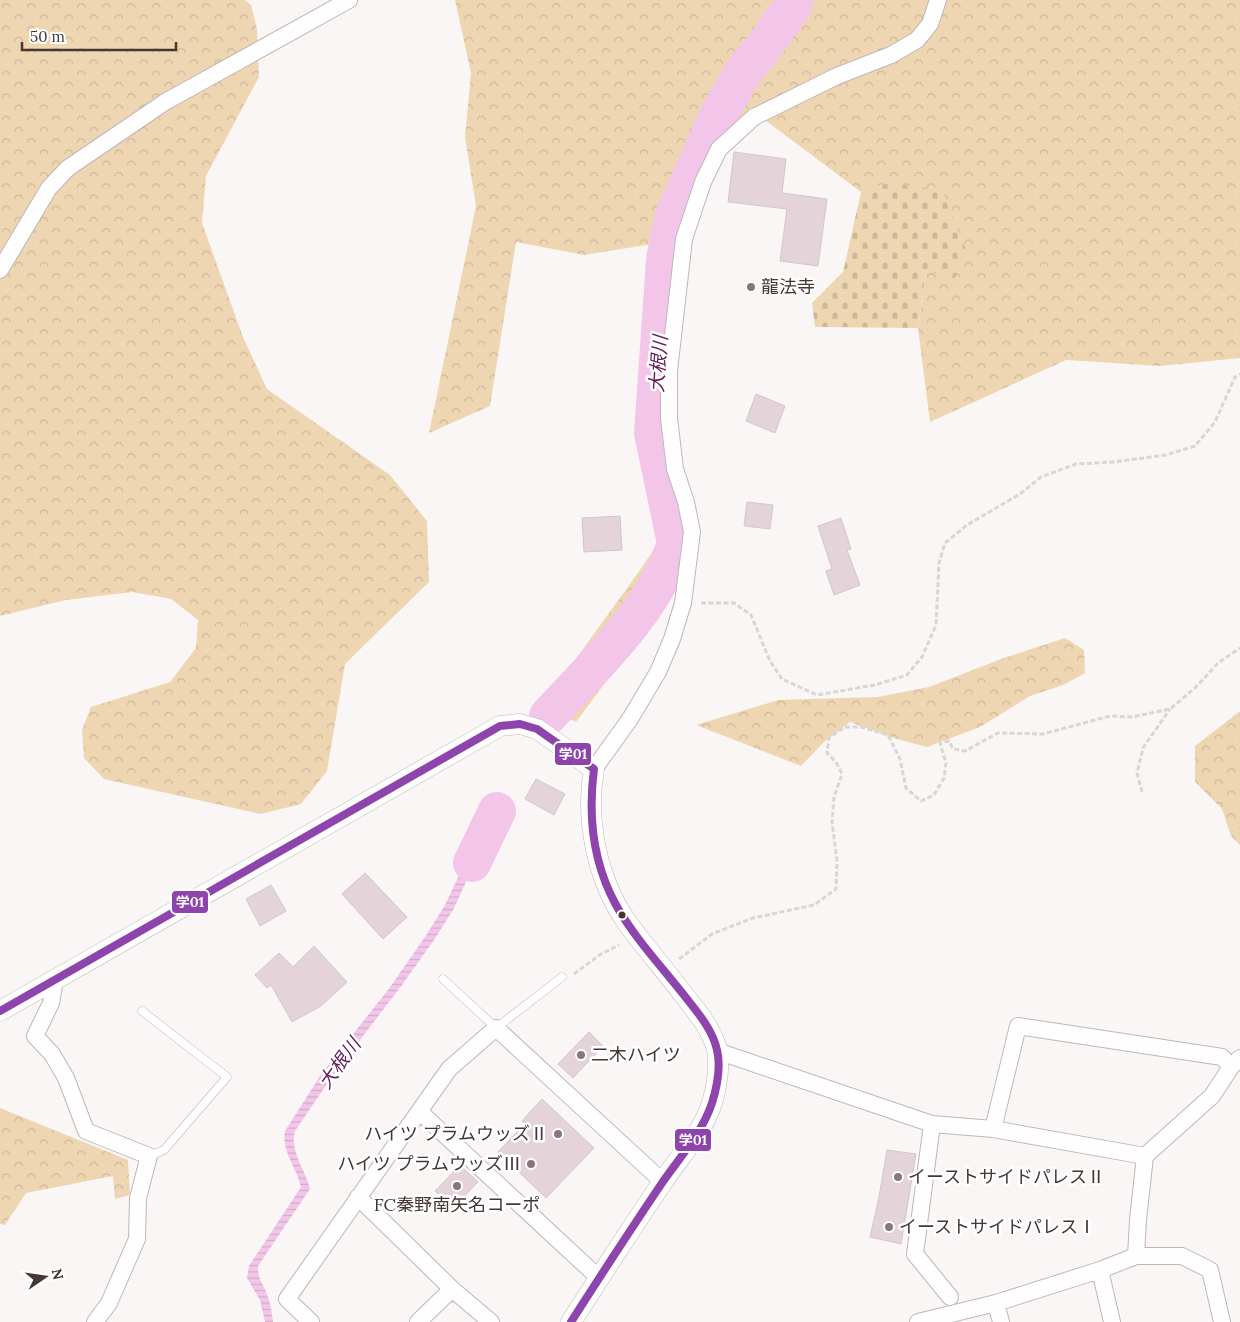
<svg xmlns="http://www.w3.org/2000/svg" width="1240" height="1322" font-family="Lora,'Noto Sans JP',serif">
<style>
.forest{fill:url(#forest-crowns)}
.cemetery{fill:url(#cemetery-stones)}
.water{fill:url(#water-rules)}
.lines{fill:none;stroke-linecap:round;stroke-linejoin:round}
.river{stroke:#f3c6e9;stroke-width:38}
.building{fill:#e4d3d8;stroke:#d1c7c9}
.service-casing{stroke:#c0b6b6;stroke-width:9}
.minor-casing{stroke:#c0b6b6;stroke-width:18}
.tertiary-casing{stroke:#c0b6b6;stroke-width:21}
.path{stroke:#d9d6d6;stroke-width:3;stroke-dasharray:5 2.5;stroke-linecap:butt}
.service{stroke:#fefefe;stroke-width:8}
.minor{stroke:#fefefe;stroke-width:16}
.tertiary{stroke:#fefefe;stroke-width:20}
.bus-1-casing{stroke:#fff;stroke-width:11}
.bus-1{stroke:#8e44ad;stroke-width:8}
.poi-dot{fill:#857978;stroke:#fff;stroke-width:2}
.bus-dot{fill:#463634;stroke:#fff;stroke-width:2}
.labels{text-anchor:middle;stroke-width:5;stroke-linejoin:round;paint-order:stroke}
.poi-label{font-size:18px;fill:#463634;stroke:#fff;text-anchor:start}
.water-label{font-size:19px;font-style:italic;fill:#631d5a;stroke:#fff}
.line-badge{stroke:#fff;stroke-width:2}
.badge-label{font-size:14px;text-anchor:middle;font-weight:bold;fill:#fff}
</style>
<defs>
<pattern id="forest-crowns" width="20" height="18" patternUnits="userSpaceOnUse" patternTransform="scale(1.25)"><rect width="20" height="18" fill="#efd6b2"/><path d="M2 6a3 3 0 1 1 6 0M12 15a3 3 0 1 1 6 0" fill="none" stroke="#ceb89a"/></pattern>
<pattern id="cemetery-stones" width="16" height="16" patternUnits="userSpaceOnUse" patternTransform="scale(1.25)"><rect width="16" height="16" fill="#efd6b2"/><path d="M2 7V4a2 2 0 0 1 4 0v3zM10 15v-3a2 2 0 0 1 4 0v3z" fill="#ceb89a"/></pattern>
<pattern id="water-rules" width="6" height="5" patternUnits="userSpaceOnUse" patternTransform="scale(1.25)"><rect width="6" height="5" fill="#f3c6e9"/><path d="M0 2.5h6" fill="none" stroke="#d2abc8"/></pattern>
</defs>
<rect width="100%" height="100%" fill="#fbf6f6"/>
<path class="forest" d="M 0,0 L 245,0 L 251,5 L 257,29 L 259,77 L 206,176 L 202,223 L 243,337 L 267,389 L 390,475 L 427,521 L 429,582 L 345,664 L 327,771 L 301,804 L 261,814 L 104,779 L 84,758 L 82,730 L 91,707 L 170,682 L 196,648 L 198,620 L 171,599 L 132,592 L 66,600 L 0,616 Z
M 455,0 L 1240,0 L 1240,358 L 1160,366 L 1066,360 L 930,422 L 918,328 L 926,271 L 889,183 L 861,192 L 753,111 L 713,146 L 691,180 L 684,239 L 584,255 L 516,242 L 490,406 L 429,433 L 476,206 L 465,137 L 471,73 Z
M 686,502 L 689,560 L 643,632 L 576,722 L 542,706 L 640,570 Z
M 1065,638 L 1084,650 L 1085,673 L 1063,685 L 1030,696 L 980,727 L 927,747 L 897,739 L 850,722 L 824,742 L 801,766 L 696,725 L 778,700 L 878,697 L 929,687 L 1001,659 Z
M 1240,711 L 1240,845 L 1231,836 L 1222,809 L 1195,782 L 1195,746 Z
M 0,1108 L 128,1160 L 130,1195 L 115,1199 L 113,1176 L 26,1193 L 5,1225 L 0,1224 Z"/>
<path class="cemetery" d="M 889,183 L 942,190 L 967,253 L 955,278 L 926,271 L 918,328 L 815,327 L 812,303 L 843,272 L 861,192 Z"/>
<path class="water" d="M 488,814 L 496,817 L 453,910 L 434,940 L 402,985 L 331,1078 L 295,1131 C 289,1150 306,1171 310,1189 L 258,1266 C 257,1279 265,1286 268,1297 C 271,1305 272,1314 273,1322 L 265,1322 L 260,1300 L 247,1278 L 249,1266 L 301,1187 C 297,1168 281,1151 285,1131 L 322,1073 L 388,990 L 427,934 L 445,905 Z"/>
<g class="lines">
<path class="river" d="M 548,716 C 595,665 655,610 676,543 L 653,433 L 665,260 L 673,218 L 717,118 L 745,69 L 760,52 L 794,4 L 794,0
M 472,863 L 497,811"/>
</g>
<path class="building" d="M 734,152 L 786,159 L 782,193 L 827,199 L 818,266 L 780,261 L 787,209 L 728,202 Z
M 756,394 L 785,406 L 775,433 L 746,421 Z
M 747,502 L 773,505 L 770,529 L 744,526 Z
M 620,516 L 622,550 L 584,552 L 582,518 Z
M 841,518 L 851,549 L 847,550 L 860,585 L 834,595 L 826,571 L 832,569 L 818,526 Z
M 536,779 L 565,794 L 554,815 L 525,799 Z
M 365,873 L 407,917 L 383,939 L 342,894 Z
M 271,885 L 286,911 L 260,926 L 246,899 Z
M 314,946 L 347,982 L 321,1006 L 292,1022 L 271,985 L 267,988 L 255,975 L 279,953 L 293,967 Z
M 589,1032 L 603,1046 L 573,1078 L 558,1064 Z
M 542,1099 L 594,1148 L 546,1198 L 498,1152 L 525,1123 L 522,1121 Z
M 887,1150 L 916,1154 L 901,1244 L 870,1237 L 879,1197 Z
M 460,1165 L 478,1182 L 453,1208 L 435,1191 Z"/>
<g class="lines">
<g class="service-casing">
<path id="service" d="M 443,979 L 496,1028 L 562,977
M 142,1011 L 227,1077 L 164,1150 L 149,1156"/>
</g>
<g class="minor-casing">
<path id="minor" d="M 0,270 L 49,188 L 68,168 L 165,102 L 349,0
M 594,769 L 630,719 L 658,672 L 672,639 L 683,603 L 692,532 L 686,502 L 675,469 L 669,418 L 669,371 L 684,239 L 703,182 L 719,149 L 754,117 L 837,76 L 891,55 L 917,40 L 930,24 L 938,0
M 55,980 L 51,1003 L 35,1036 L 52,1054 L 66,1078 L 86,1131 L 149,1156 L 138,1198 L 137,1239 L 109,1303 L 95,1322
M 717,1051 L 932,1124 L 993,1129 L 1145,1156
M 420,1112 L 599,1278
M 932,1124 L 915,1254 L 950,1297
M 993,1129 L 1018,1026 L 1222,1057 L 1231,1067
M 358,1197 L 452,1289 L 491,1322
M 1136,1256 L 1138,1220 L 1145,1156 L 1212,1096 L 1231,1067 L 1240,1058
M 1100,1270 L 1112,1322
M 996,1303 L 1001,1322
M 311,1322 L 287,1299 L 449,1069 L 496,1028 L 663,1182
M 418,1322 L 452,1289
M 918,1322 L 996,1303 L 1100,1270 L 1136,1256 L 1182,1256 L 1210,1270 L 1222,1322"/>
</g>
<g class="tertiary-casing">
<path id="tertiary" d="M 0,1011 L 500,726 L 520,724 L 537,729 L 594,769 C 585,819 597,879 626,921 C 644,946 665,970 684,995 C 697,1012 712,1029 717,1050 C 720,1066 717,1087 712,1103 C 703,1132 679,1157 662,1183 C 631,1229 601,1275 571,1322"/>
</g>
<path class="path" d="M 701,603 L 734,603 L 751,615 L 770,661 L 782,679 L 817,695 L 875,685 L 907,675 L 922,657 L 936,625 L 939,563 L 945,543 L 967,525 L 1020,494 L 1041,477 L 1076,464 L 1113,462 L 1166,455 L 1195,446 L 1215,422 L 1235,377 L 1240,374
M 1142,792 L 1137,773 L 1143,748 L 1170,709
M 679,959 L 712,934 L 753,918 L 814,905 L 836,889 L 837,861 L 832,822 L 834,797 L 842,774 L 836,762 L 827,753 L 829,738 L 845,727 L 861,727 L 888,735 L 900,759 L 906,788 L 921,801 L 934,795 L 944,778 L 946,763 L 940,743 L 949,741 L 953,749 L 965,751 L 998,733 L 1043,734 L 1110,716 L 1132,717 L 1170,709 L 1195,688 L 1218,663 L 1240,648
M 574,974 L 601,954 L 619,945"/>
<use href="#service" class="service"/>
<use href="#minor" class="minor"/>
<use href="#tertiary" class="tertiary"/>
<g class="bus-1-casing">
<path id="bus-1" d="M 0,1011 L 500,726 L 520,724 L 537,729 L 594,769 C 588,815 593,863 616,905 C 635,939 663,968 687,999 C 699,1014 713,1031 717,1050 C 721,1067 717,1087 712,1103 C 702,1133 680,1157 662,1183 C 631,1229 601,1275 571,1322"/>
</g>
<use href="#bus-1" class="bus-1"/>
</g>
<g class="poi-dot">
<circle cx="751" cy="287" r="5"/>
<circle cx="581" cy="1055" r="5"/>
<circle cx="558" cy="1134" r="5"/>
<circle cx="531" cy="1164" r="5"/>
<circle cx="898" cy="1177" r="5"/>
<circle cx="457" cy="1186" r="5"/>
<circle cx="889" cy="1227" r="5"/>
</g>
<circle class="bus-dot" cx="622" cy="915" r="4.5"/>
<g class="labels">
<g class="poi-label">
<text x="761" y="293">龍法寺</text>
<text x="591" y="1061">二木ハイツ</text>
<text x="548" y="1140" text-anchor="end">ハイツ プラムウッズⅡ</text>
<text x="521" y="1170" text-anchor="end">ハイツ プラムウッズⅢ</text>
<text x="908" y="1183">イーストサイドパレスⅡ</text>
<text x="457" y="1211" text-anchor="middle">FC秦野南矢名コーポ</text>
<text x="899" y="1233">イーストサイドパレスⅠ</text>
</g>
<g class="water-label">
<text transform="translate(658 364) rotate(-86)" y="7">大根川</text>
<text transform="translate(339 1063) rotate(-54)" y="7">大根川</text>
</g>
</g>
<g class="line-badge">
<rect x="554" y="742" width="38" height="24" rx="5" fill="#8e44ad"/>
<rect x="171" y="890" width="38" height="24" rx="5" fill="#8e44ad"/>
<rect x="674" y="1128" width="38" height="24" rx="5" fill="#8e44ad"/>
</g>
<g class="badge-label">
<text x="573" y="759">学01</text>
<text x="190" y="907">学01</text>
<text x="693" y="1145">学01</text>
</g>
<g transform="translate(45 1277) rotate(77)" stroke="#ffffff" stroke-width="4" paint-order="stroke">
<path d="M0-4L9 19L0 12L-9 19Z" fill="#463634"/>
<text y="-8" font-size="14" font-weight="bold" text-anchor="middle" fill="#463634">N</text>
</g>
<path d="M22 42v8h154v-8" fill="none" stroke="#463634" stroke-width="2.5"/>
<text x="30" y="42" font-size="15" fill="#463634" stroke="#ffffff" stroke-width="4" paint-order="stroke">50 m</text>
</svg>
